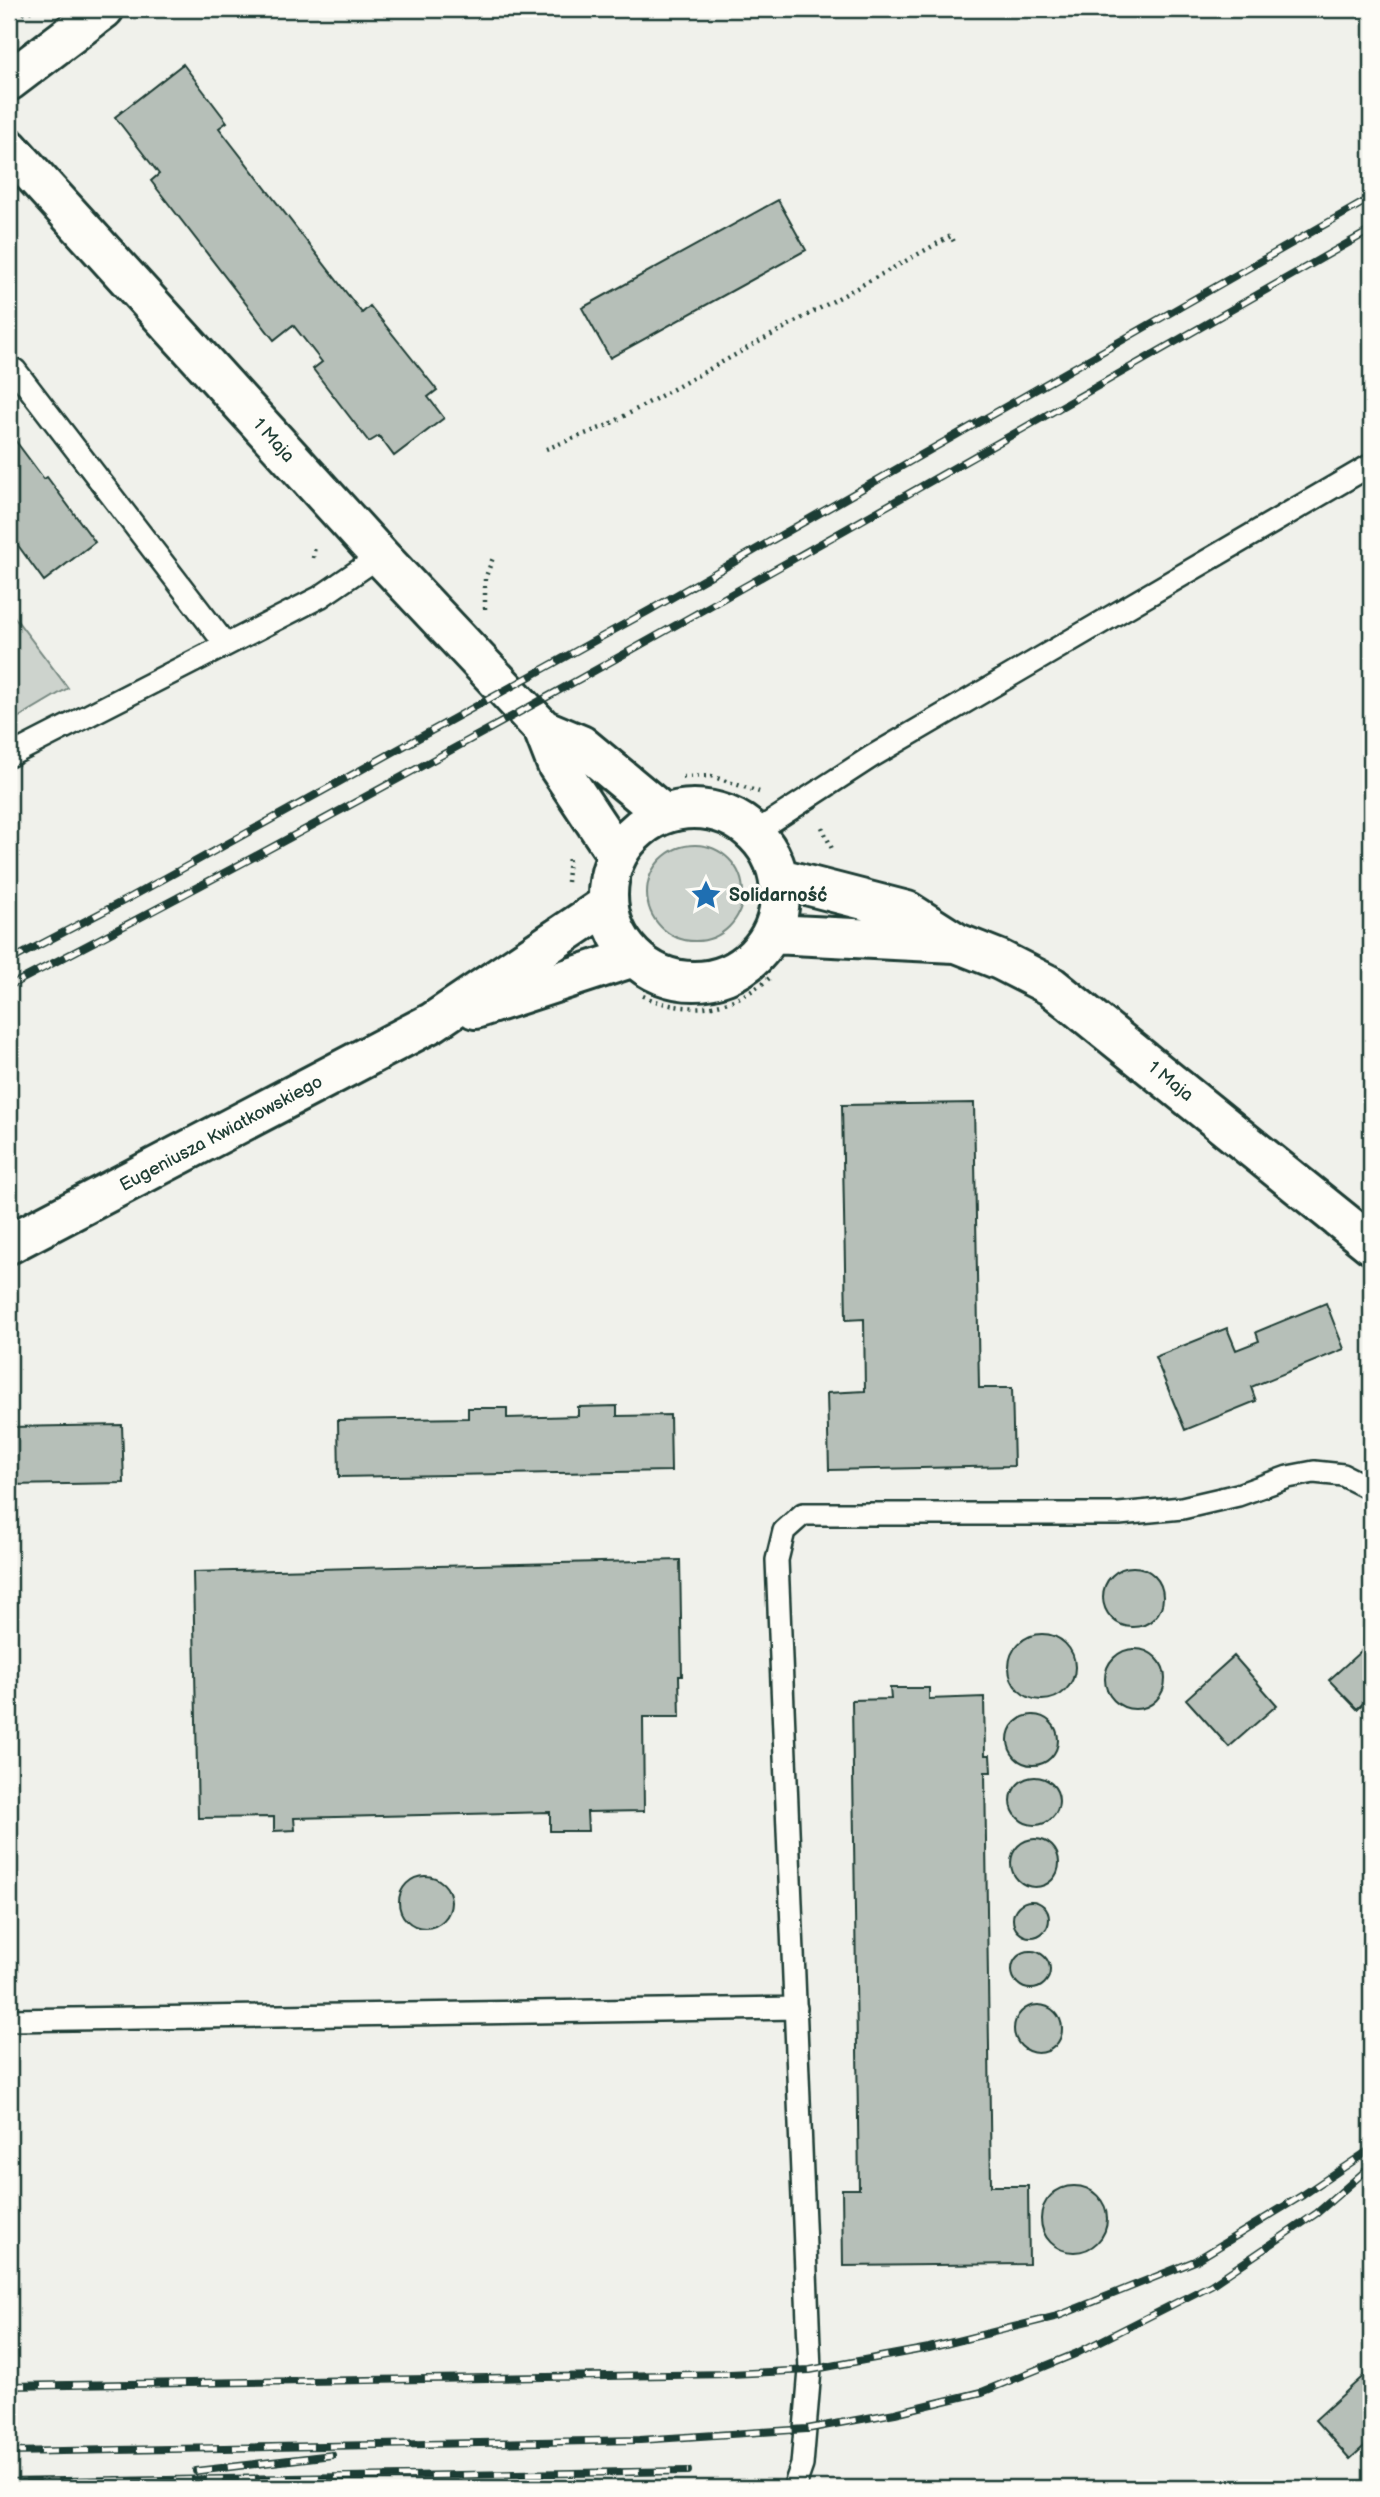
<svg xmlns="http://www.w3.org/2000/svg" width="1380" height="2497" font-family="'Balsamiq Sans',sans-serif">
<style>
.green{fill:#cdd3cd;stroke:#768880;stroke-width:2}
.building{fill:#b6bfb8;stroke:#1f3d34;stroke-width:2}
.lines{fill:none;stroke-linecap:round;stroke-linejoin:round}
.lane-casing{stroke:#1f3d34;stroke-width:26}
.street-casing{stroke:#1f3d34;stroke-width:44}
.secondary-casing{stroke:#1f3d34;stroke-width:44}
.path{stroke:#1f3d34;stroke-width:4.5;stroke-dasharray:2 5;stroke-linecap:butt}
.lane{stroke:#fdfcf7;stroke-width:21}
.street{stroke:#fdfcf7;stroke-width:38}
.secondary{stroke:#fdfcf7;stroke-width:38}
.rail-casing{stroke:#1f3d34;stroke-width:8}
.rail{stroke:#fdfcf7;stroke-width:5;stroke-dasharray:16;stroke-linecap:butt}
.labels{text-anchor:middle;stroke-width:7;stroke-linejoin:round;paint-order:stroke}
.street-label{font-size:18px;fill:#1f3d34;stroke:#fdfcf7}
.poi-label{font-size:18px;font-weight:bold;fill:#1f3d34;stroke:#fdfcf7;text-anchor:start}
</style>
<rect width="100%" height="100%" fill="#f0f1eb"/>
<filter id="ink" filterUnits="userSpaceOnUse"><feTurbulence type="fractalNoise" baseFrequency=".0143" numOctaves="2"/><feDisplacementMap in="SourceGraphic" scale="14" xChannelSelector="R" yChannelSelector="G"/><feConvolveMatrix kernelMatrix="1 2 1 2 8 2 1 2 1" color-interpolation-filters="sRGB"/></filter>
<g filter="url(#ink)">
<path class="green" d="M 9,610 L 68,688 L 9,723 Z
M647 893a48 48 0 1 1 96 0a48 48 0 1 1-96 0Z"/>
<path class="building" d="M 183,64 L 227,122 L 219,128 L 362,313 L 370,306 L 437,390 L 428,397 L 444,418 L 394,456 L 379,436 L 369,442 L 313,369 L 322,362 L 293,325 L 274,340 L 151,181 L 159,174 L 115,117 Z
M 778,200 L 806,250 L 610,358 L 582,308 Z
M 9,432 L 44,479 L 47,477 L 95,542 L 44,581 L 9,533 Z
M 974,1103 L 979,1388 L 1012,1388 L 1014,1466 L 829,1470 L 827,1393 L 865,1391 L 864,1319 L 846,1320 L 842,1105 Z
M 1326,1303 L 1344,1349 L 1251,1387 L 1256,1401 L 1185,1430 L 1155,1357 L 1227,1328 L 1236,1350 L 1259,1341 L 1256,1332 Z
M 617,1406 L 617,1416 L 670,1415 L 671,1471 L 339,1477 L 338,1420 L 468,1418 L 468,1408 L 507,1408 L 507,1418 L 578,1416 L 578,1407 Z
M 122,1425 L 124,1483 L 9,1485 L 9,1427 Z
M 680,1560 L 682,1676 L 679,1676 L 680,1717 L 643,1717 L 644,1811 L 587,1812 L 588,1831 L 550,1831 L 550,1812 L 294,1818 L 295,1830 L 274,1831 L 274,1817 L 198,1818 L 193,1572 Z
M1103 1597a30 30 0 1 1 60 0a30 30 0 1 1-60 0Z
M1009 1667a33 33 0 1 1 66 0a33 33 0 1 1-66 0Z
M 1371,1642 L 1371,1696 L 1357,1709 L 1329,1680 Z
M1105 1679a30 30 0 1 1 60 0a30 30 0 1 1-60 0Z
M 1234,1656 L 1277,1705 L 1229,1747 L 1186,1699 Z
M 890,1688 L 929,1688 L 929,1699 L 984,1697 L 985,1755 L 990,1755 L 991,1772 L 985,1772 L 991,2186 L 1028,2186 L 1029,2264 L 843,2266 L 842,2189 L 859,2189 L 852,1700 L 891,1699 Z
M1008 1740a25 25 0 1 1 50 0a25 25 0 1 1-50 0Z
M1011 1801a24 24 0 1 1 48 0a24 24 0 1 1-48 0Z
M1011 1863a24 24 0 1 1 48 0a24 24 0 1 1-48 0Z
M399 1902a26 26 0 1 1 52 0a26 26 0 1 1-52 0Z
M1013 1919a18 18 0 1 1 36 0a18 18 0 1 1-36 0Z
M1012 1970a19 19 0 1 1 38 0a19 19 0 1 1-38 0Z
M1014 2029a24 24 0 1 1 48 0a24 24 0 1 1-48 0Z
M1041 2219a33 33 0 1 1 66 0a33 33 0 1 1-66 0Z
M 1371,2369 L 1371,2440 L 1350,2459 L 1315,2420 Z"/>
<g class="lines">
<g class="lane-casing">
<path id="lane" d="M 9,369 L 15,370 L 226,645
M 9,756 L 320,597 L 380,556
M 754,833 L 871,757 L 1371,465
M 9,2020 L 796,2008
M 794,2488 L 802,2465 L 810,2370 L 777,1560 L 784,1531 L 803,1514 L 1119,1514 L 1182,1508 L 1238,1495 L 1288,1477 L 1314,1472 L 1343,1475 L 1371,1489"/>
</g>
<g class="street-casing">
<path id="street" d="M 9,81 L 104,9"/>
</g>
<g class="secondary-casing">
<path id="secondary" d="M 9,148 L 380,556 L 543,729 L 557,765 L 617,855
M 543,729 L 581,745 L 664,814
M608 895a86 86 0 1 1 172 0a86 86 0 1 1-172 0Z
M 779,878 L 907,911 L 957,943 L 1000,960 L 1051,986 L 1371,1244
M 772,934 L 955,943
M 475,1009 L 634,957
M 9,1244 L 433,1022 L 608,904"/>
</g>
<path class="path" d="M 9,17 L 31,11
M 546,449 L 608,425 L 951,236 L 955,244
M 313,558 L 315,546
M 485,609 L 485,579 L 494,555
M 683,777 L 711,776 L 759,792
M 822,827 L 833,851
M 567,882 L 569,856
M 643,996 C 690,1017 735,1009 773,975"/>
<use href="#lane" class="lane"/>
<use href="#street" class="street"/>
<use href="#secondary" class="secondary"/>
<g class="rail-casing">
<path id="rail" d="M 9,961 L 131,897 L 650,610 L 1371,198
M 9,986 C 470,748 920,487 1371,230
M 9,2386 L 730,2374 L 810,2370 L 929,2348 L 1058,2316 L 1195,2261 L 1303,2195 L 1371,2149
M 9,2452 L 640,2440 L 807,2429 L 895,2413 L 982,2392 L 1075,2354 L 1211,2285 L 1317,2213 L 1371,2166
M 196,2471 L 332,2455
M 111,2481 L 688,2471
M 9,2482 L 120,2480"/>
</g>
<use href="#rail" class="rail"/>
</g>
</g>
<defs>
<g id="sight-bare" transform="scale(2.415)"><path d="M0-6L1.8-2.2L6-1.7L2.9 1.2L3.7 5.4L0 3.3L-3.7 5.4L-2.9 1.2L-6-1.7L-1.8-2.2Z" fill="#1f6fb2" stroke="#fdfcf7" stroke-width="2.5" paint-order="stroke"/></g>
</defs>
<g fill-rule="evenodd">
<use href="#sight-bare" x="706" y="895"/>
</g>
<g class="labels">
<g class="street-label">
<text transform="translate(274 440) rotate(48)" y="6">1 Maja</text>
<text transform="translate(1171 1081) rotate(39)" y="6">1 Maja</text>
<text transform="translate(221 1133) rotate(-28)" y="6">Eugeniusza Kwiatkowskiego</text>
</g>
<g class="poi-label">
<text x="729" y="901">Solidarność</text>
</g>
</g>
<rect width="1380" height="2497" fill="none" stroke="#fdfcf7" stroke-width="35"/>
<rect x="18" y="18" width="1345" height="2462" fill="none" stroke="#1f3d34" stroke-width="2.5" filter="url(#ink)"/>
</svg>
